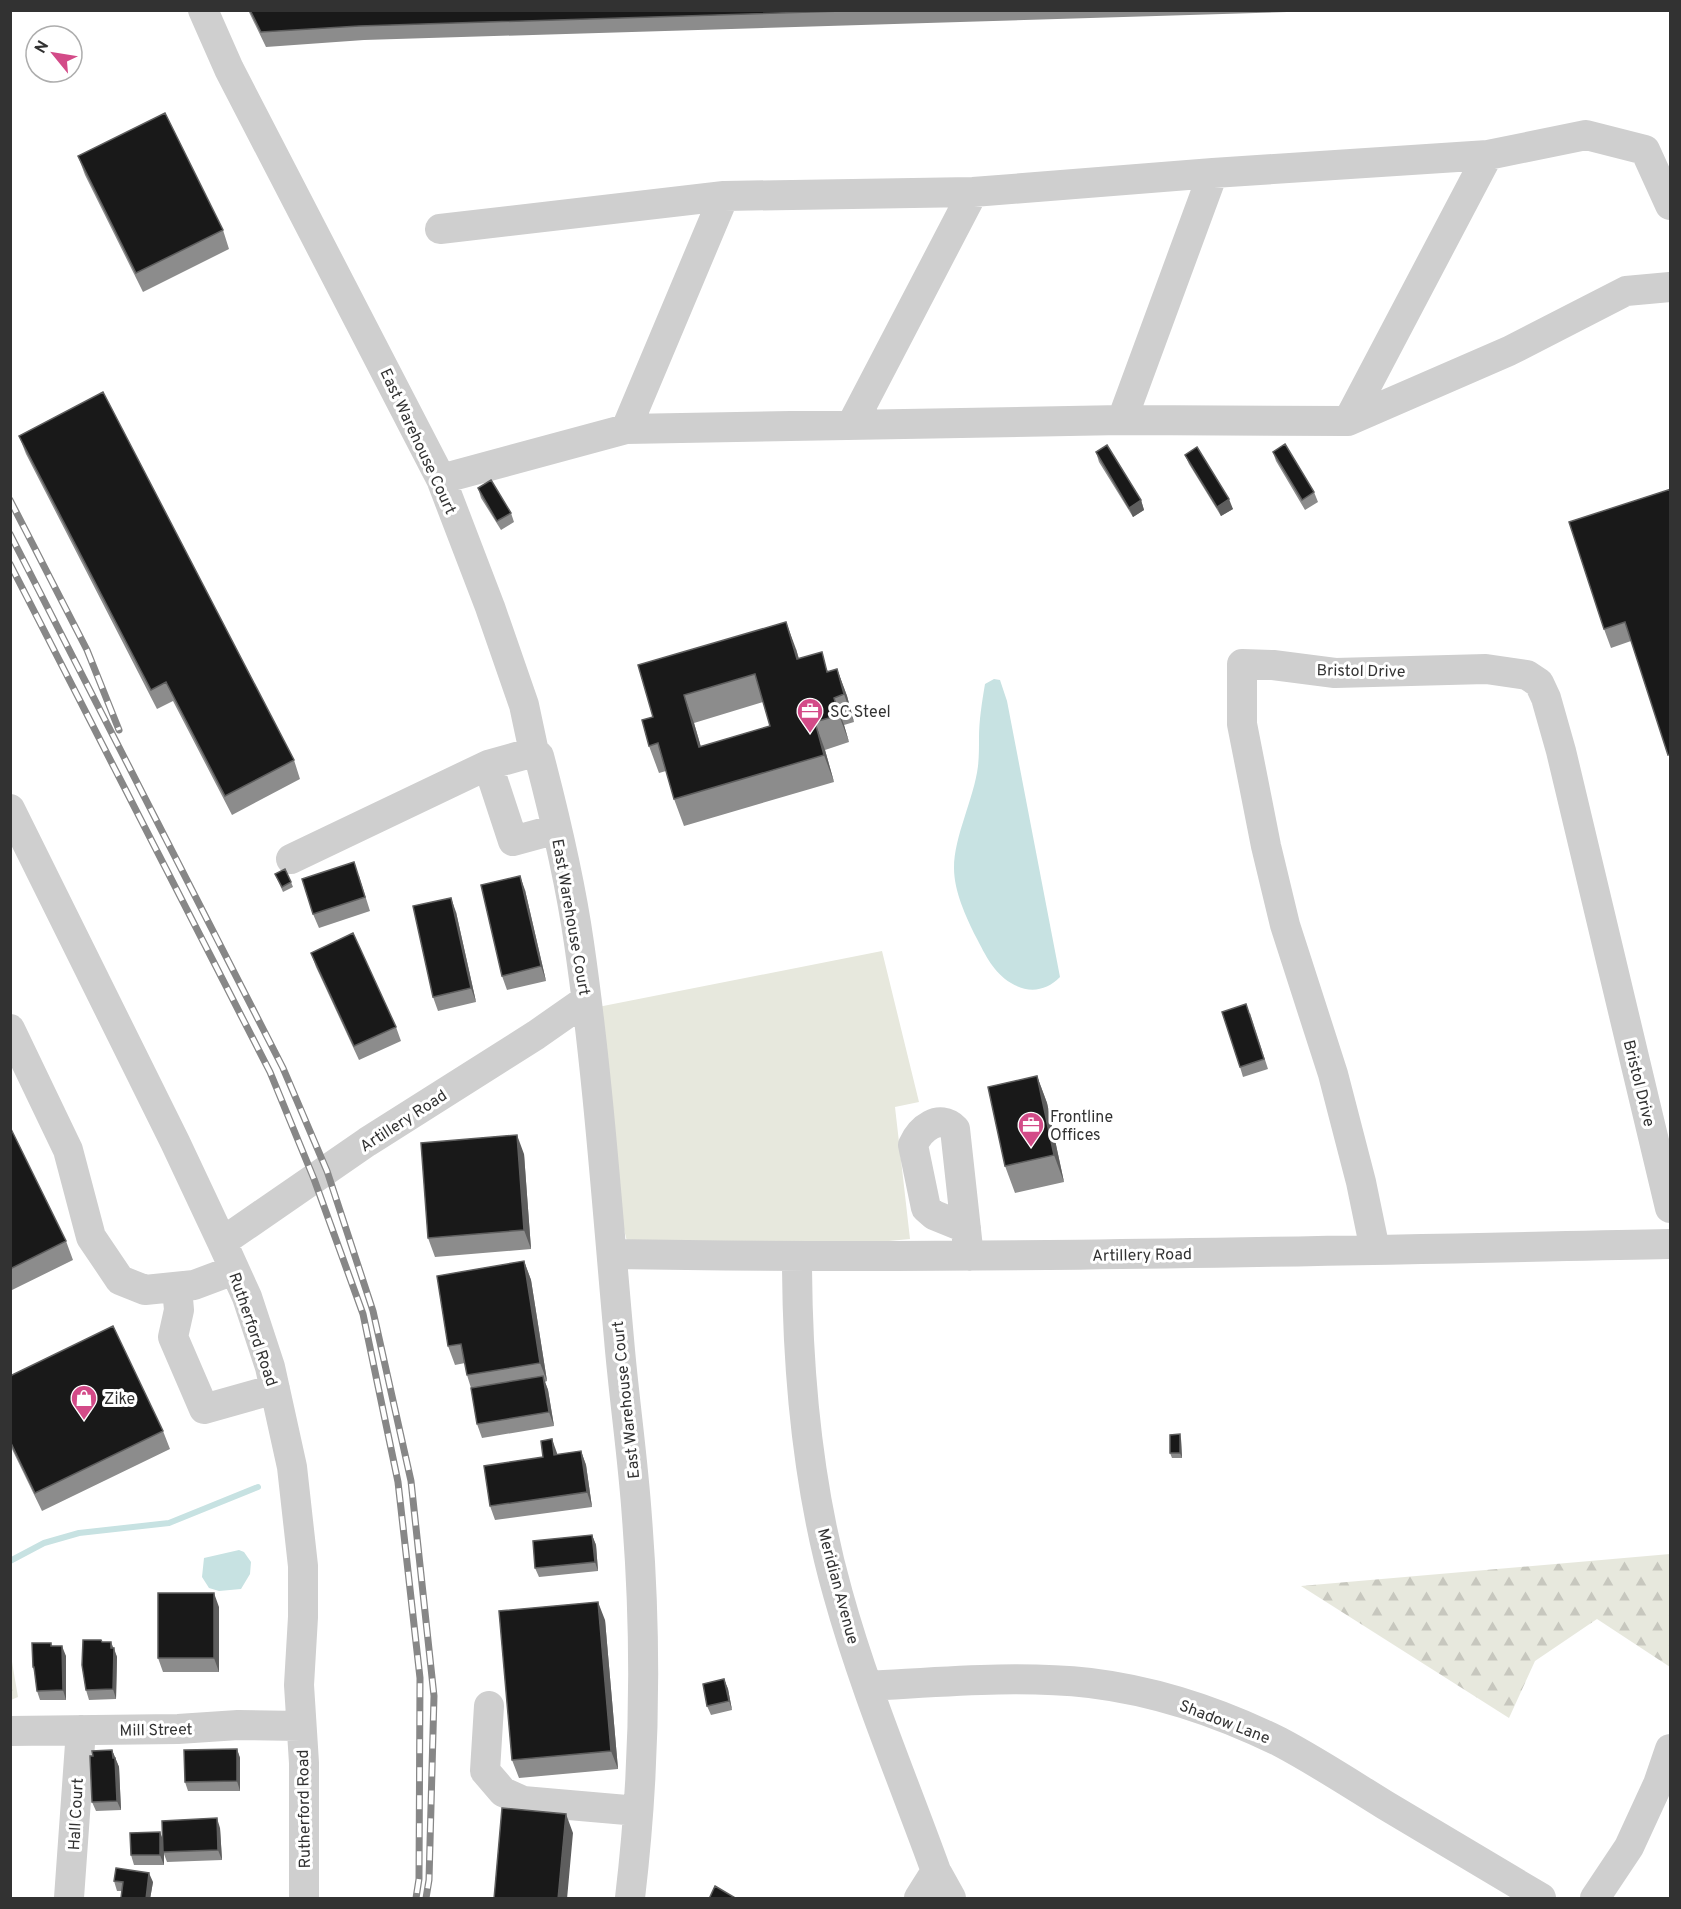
<svg xmlns="http://www.w3.org/2000/svg" width="1681" height="1909" font-family="Overpass,sans-serif">
<style>
.forest{fill:url(#forest-firs)}
.park{fill:#e7e8dd}
.water{fill:#c7e2e2}
.lines{fill:none;stroke-linecap:round;stroke-linejoin:round}
.stream{stroke:#c7e2e2;stroke-width:6}
.minor{stroke:#cfcfcf;stroke-width:30}
.rail-casing{stroke:#878787;stroke-width:7}
.rail{stroke:#fff;stroke-width:4.5;stroke-dasharray:14;stroke-linecap:butt}
.wall{fill:#8c8c8c;fill-rule:evenodd}
.shaded-wall{fill:#5e5e5e}
.building{fill:#191919;stroke:#5e5e5e;stroke-width:1.5;fill-rule:evenodd}
.labels{text-anchor:middle;stroke-width:6;stroke-linejoin:round;paint-order:stroke}
.street-label{font-size:16px;fill:#323232;stroke:#fff}
.poi-label{font-size:16px;fill:#323232;stroke:#fff;text-anchor:start}
</style>
<defs>
<pattern id="forest-firs" width="22" height="20" patternUnits="userSpaceOnUse" patternTransform="scale(1.5)"><rect width="22" height="20" fill="#e7e8dd"/><path d="M5 1l3.5 6h-7zM16 11l3.5 6h-7z" fill="#c7c7be"/></pattern>
</defs>
<rect width="100%" height="100%" fill="#fff"/>
<path class="forest" d="M 1670,1554 L 1670,1667 L 1597,1619 L 1535,1661 L 1509,1718 L 1301,1586 Z
M 11,1656 L 18,1697 L 11,1700 L 10,1700 Z"/>
<path class="park" d="M 882,951 L 919,1102 L 895,1107 L 910,1239 L 633,1265 L 615,1194 L 598,1007 Z"/>
<path class="water" d="M 994,679 L 1000,680 L 1007,701 L 1060,977 C 1046,991 1029,994 1011,983 C 993,972 986,956 976,937 C 966,917 954,891 954,868 C 954,836 974,799 978,766 C 979,757 979,748 979,739 C 979,720 982,702 985,684 Z
M 239,1550 L 244,1552 L 251,1562 L 250,1574 L 241,1589 L 219,1591 L 209,1588 L 202,1577 L 204,1558 Z"/>
<g class="lines">
<path class="stream" d="M 10,1561 L 44,1543 L 79,1533 L 169,1523 L 258,1487"/>
<path class="minor" d="M 203,10 L 229,69 L 441,479 L 490,607 L 524,705 L 534,752 L 539,756 C 555,817 570,880 579,943 C 598,1074 607,1207 619,1339 C 624,1399 633,1458 637,1518 C 647,1645 645,1772 630,1898
M 440,229 L 724,196 L 973,192 L 1213,173 L 1488,155 L 1586,135 L 1645,150 L 1670,205
M 1122,420 L 1213,173
M 1348,421 L 1488,155
M 852,424 L 973,192
M 626,429 L 724,196
M 441,479 L 626,429 L 1122,420 L 1348,421 L 1509,351 L 1626,291 L 1670,287
M 488,765 L 513,841 L 557,829
M 10,809 L 175,1142 L 222,1242 L 247,1297 L 270,1367 L 292,1467 L 303,1566 L 303,1617 L 299,1685 L 304,1763 L 304,1898
M 291,859 L 488,765 L 534,752
M 10,1029 L 68,1150 L 91,1237 L 120,1280 L 145,1290 L 194,1285 L 234,1270
M 966,1228 L 934,1215 L 926,1208 L 913,1145 C 920,1129 939,1113 955,1129 L 967,1239 L 969,1256
M 222,1242 L 367,1142 L 536,1035 L 586,1000
M 1375,1250 L 1361,1182 L 1333,1074 L 1285,925 L 1266,846 L 1242,724 L 1242,664 L 1273,665 L 1335,673 L 1486,669 L 1527,675 L 1539,683 L 1546,698 L 1561,751 L 1670,1208
M 613,1254 C 965,1260 1318,1251 1670,1244
M 797,1257 C 797,1370 807,1485 838,1594 C 864,1688 903,1780 936,1871 L 951,1898
M 177,1287 L 179,1310 L 173,1337 L 204,1409 L 275,1389
M 868,1686 C 943,1682 1016,1675 1090,1683 C 1156,1691 1221,1713 1280,1742 C 1316,1761 1351,1784 1385,1805 C 1437,1836 1489,1867 1541,1898
M 489,1706 L 485,1771 L 503,1792 L 523,1801 L 638,1811
M 10,1731 L 178,1729 L 238,1725 L 301,1726
M 69,1898 L 81,1730
M 919,1898 L 936,1871
M 1595,1898 L 1629,1847 L 1658,1784 L 1670,1749"/>
<g class="rail-casing">
<path id="rail" d="M 10,500 L 87,650 L 119,730
M 10,534 L 283,1068 L 327,1171 L 373,1311 L 411,1481 L 434,1696 L 429,1880 L 426,1898
M 10,564 L 270,1072 L 314,1179 L 363,1314 L 398,1482 L 420,1678 L 419,1879 L 416,1898"/>
</g>
<use href="#rail" class="rail"/>
</g>
<path class="wall" d="M 248,10 L 1355,10 L 364,40 L 266,47 Z
M 78,156 L 223,230 L 229,249 L 143,292 L 85,175 Z
M 19,436 L 294,760 L 300,779 L 232,815 L 173,701 L 157,709 L 26,454 Z
M 1096,452 L 1141,500 L 1144,510 L 1133,517 L 1099,462 Z
M 1273,452 L 1314,492 L 1318,502 L 1305,510 L 1276,461 Z
M 1185,455 L 1233,509 L 1221,516 L 1189,464 Z
M 478,488 L 511,513 L 514,522 L 501,530 L 481,498 Z
M 1671,489 L 1671,761 L 1631,641 L 1611,648 L 1604,629 Z
M 796,649 L 799,659 L 829,671 L 837,669 L 847,696 L 854,722 L 844,725 L 849,742 L 825,750 L 834,782 L 684,826 L 674,799 L 666,771 L 659,773 L 649,746 L 653,717 L 638,665 ZM 763,702 L 770,726 L 701,747 L 694,723 Z
M 275,874 L 291,882 L 293,887 L 283,892 Z
M 359,876 L 370,911 L 319,928 L 313,914 Z
M 525,890 L 546,981 L 507,990 L 502,976 Z
M 456,912 L 476,1002 L 438,1011 L 433,997 Z
M 311,953 L 396,1027 L 401,1041 L 359,1060 L 316,967 Z
M 1250,1013 L 1268,1069 L 1243,1077 L 1240,1067 Z
M 1037,1076 L 1047,1103 L 1064,1182 L 1015,1193 L 1005,1166 Z
M 10,1127 L 66,1241 L 73,1260 L 10,1291 Z
M 524,1154 L 531,1249 L 435,1257 L 428,1238 Z
M 524,1261 L 531,1280 L 547,1381 L 545,1382 L 548,1390 L 554,1426 L 482,1438 L 477,1424 L 471,1388 L 467,1375 L 465,1363 L 455,1365 L 448,1346 Z
M 10,1376 L 163,1431 L 170,1449 L 42,1511 L 10,1445 Z
M 1181,1439 L 1182,1458 L 1172,1458 L 1170,1453 Z
M 581,1451 L 586,1465 L 592,1507 L 495,1520 L 490,1506 L 557,1455 Z
M 592,1535 L 596,1545 L 598,1571 L 539,1577 L 535,1568 Z
M 219,1607 L 219,1672 L 163,1672 L 158,1658 Z
M 605,1620 L 618,1769 L 519,1778 L 512,1760 Z
M 102,1642 L 114,1648 L 117,1657 L 116,1699 L 89,1700 L 86,1690 Z
M 51,1643 L 52,1646 L 66,1656 L 66,1700 L 40,1700 L 37,1691 L 35,1673 L 33,1667 Z
M 724,1679 L 728,1689 L 732,1710 L 711,1715 L 707,1706 Z
M 237,1749 L 240,1758 L 240,1791 L 188,1791 L 185,1782 Z
M 112,1750 L 119,1767 L 121,1810 L 96,1811 L 92,1802 L 93,1756 Z
M 220,1828 L 222,1860 L 167,1862 L 164,1854 L 164,1865 L 134,1865 L 131,1855 L 163,1839 Z
M 114,1881 L 153,1882 L 150,1899 L 121,1899 L 122,1891 L 117,1891 Z"/>
<path class="shaded-wall" d="M 1229,499 L 1233,509 L 1221,516 L 1217,507 Z
M 1141,500 L 1144,510 L 1133,517 L 1129,508 Z
M 786,622 L 796,649 L 807,687 L 797,659 Z
M 837,669 L 847,696 L 854,722 L 844,694 Z
M 684,695 L 694,723 L 709,775 L 699,747 Z
M 834,698 L 844,725 L 849,742 L 839,715 Z
M 815,722 L 825,750 L 834,782 L 824,755 Z
M 520,876 L 525,890 L 546,981 L 541,966 Z
M 451,898 L 456,912 L 476,1002 L 471,988 Z
M 1037,1076 L 1047,1103 L 1064,1182 L 1054,1155 Z
M 517,1135 L 524,1154 L 531,1249 L 524,1230 Z
M 524,1261 L 531,1280 L 547,1381 L 540,1363 Z
M 543,1376 L 548,1390 L 554,1426 L 549,1412 Z
M 1180,1434 L 1181,1439 L 1182,1458 L 1180,1453 Z
M 552,1439 L 557,1453 L 559,1469 L 554,1455 Z
M 581,1451 L 586,1465 L 592,1507 L 587,1492 Z
M 592,1535 L 596,1545 L 598,1571 L 595,1562 Z
M 214,1593 L 219,1607 L 219,1672 L 214,1658 Z
M 598,1602 L 605,1620 L 618,1769 L 611,1751 Z
M 111,1642 L 117,1657 L 116,1699 L 113,1689 Z
M 62,1646 L 66,1656 L 66,1700 L 63,1690 Z
M 724,1679 L 728,1689 L 732,1710 L 729,1701 Z
M 237,1749 L 240,1758 L 240,1791 L 237,1781 Z
M 112,1750 L 119,1767 L 121,1810 L 117,1801 Z
M 566,1814 L 573,1833 L 567,1899 L 558,1899 Z
M 217,1818 L 220,1828 L 222,1860 L 218,1850 Z
M 160,1832 L 164,1842 L 164,1865 L 160,1855 Z
M 149,1873 L 153,1882 L 150,1899 L 146,1899 Z"/>
<path class="building" d="M 250,10 L 876,10 L 359,26 L 261,32 Z
M 165,113 L 223,230 L 136,273 L 78,156 Z
M 103,392 L 294,760 L 225,796 L 166,682 L 151,690 L 19,436 Z
M 1285,444 L 1314,492 L 1302,500 L 1273,452 Z
M 1107,445 L 1141,500 L 1129,508 L 1096,452 Z
M 1197,447 L 1229,499 L 1217,507 L 1185,455 Z
M 491,480 L 511,513 L 497,521 L 478,488 Z
M 1671,489 L 1671,754 L 1668,755 L 1625,622 L 1604,629 L 1569,522 Z
M 786,622 L 797,659 L 822,652 L 827,672 L 837,669 L 844,694 L 834,698 L 839,715 L 815,722 L 824,755 L 674,799 L 658,743 L 649,746 L 642,720 L 653,717 L 638,665 ZM 755,674 L 770,726 L 699,747 L 684,695 Z
M 354,862 L 365,897 L 313,914 L 302,879 Z
M 285,869 L 291,882 L 282,887 L 275,874 Z
M 520,876 L 541,966 L 502,976 L 481,885 Z
M 451,898 L 471,988 L 433,997 L 413,906 Z
M 353,933 L 396,1027 L 354,1046 L 311,953 Z
M 1246,1004 L 1264,1059 L 1240,1067 L 1222,1012 Z
M 1037,1076 L 1054,1155 L 1005,1166 L 988,1087 Z
M 10,1127 L 66,1241 L 10,1269 Z
M 517,1135 L 524,1230 L 428,1238 L 421,1143 Z
M 524,1261 L 540,1363 L 467,1375 L 461,1344 L 448,1346 L 437,1276 Z
M 113,1326 L 163,1431 L 35,1493 L 10,1441 L 10,1376 Z
M 543,1376 L 549,1412 L 477,1424 L 471,1388 Z
M 1180,1434 L 1180,1453 L 1170,1453 L 1170,1435 Z
M 552,1439 L 554,1455 L 581,1451 L 587,1492 L 490,1506 L 484,1466 L 543,1457 L 541,1441 Z
M 592,1535 L 595,1562 L 535,1568 L 533,1541 Z
M 158,1593 L 214,1593 L 214,1658 L 158,1658 Z
M 598,1602 L 611,1751 L 512,1760 L 499,1611 Z
M 83,1640 L 101,1640 L 102,1642 L 111,1642 L 111,1648 L 114,1648 L 113,1689 L 86,1690 L 82,1665 Z
M 32,1643 L 51,1643 L 51,1646 L 62,1646 L 63,1690 L 37,1691 L 34,1667 L 33,1667 Z
M 724,1679 L 729,1701 L 707,1706 L 703,1684 Z
M 237,1749 L 237,1781 L 185,1782 L 184,1750 Z
M 112,1750 L 113,1758 L 115,1758 L 117,1801 L 92,1802 L 90,1756 L 93,1756 L 92,1751 Z
M 502,1808 L 566,1814 L 558,1899 L 494,1899 Z
M 217,1818 L 218,1850 L 163,1852 L 162,1821 Z
M 160,1832 L 160,1855 L 131,1855 L 130,1833 Z
M 116,1868 L 149,1873 L 146,1899 L 121,1898 L 123,1882 L 114,1881 Z
M 715,1886 L 737,1899 L 709,1899 Z"/>
<defs>
<g id="office-pin" transform="scale(1.35)"><path d="M0 17L-7.5 6A9.5 9.5 0 1 1 7.5 6Z" fill="#d34b88" stroke="#fff"/><path d="M-6-3h4V-5.5h4V-3h4V5H-6ZM-1-4.5V-3h2v-1.5ZM-6 0V1H6V0Z" fill="#fff"/></g>
<g id="shop-pin" transform="scale(1.35)"><path d="M0 17L-7.5 6A9.5 9.5 0 1 1 7.5 6Z" fill="#d34b88" stroke="#fff"/><path d="M-5-2.5h2.3a2.7 3.5 0 0 1 5.4 0H5L5.5 6h-11ZM-1.5-2.5h3a1.5 2.3 0 0 0-3 0Z" fill="#fff"/></g>
</defs>
<g fill-rule="evenodd">
<use href="#office-pin" x="810" y="711"/>
<use href="#office-pin" x="1031" y="1125"/>
<use href="#shop-pin" x="84" y="1398"/>
</g>
<g class="labels">
<g class="street-label">
<text transform="translate(419 441) rotate(65)" y="6">East Warehouse Court</text>
<text transform="translate(1361 670) rotate(1)" y="6">Bristol Drive</text>
<text transform="translate(572 917) rotate(80)" y="6">East Warehouse Court</text>
<text transform="translate(1640 1083) rotate(76)" y="6">Bristol Drive</text>
<text transform="translate(403 1120) rotate(-33)" y="6">Artillery Road</text>
<text transform="translate(1142 1254) rotate(-1)" y="6">Artillery Road</text>
<text transform="translate(254 1329) rotate(71)" y="6">Rutherford Road</text>
<text transform="translate(625 1400) rotate(-96)" y="6">East Warehouse Court</text>
<text transform="translate(839 1586) rotate(75)" y="6">Meridian Avenue</text>
<text transform="translate(1225 1721) rotate(21)" y="6">Shadow Lane</text>
<text transform="translate(156 1729) rotate(-1)" y="6">Mill Street</text>
<text transform="translate(303 1809) rotate(-91)" y="6">Rutherford Road</text>
<text transform="translate(75 1814) rotate(-87)" y="6">Hall Court</text>
</g>
<g class="poi-label">
<text x="830" y="717">SC Steel</text>
<text x="1050" y="1122">Frontline<tspan x="1050" dy="18">Offices</tspan></text>
<text x="104" y="1404">Zike</text>
</g>
</g>
<rect width="1681" height="1909" fill="none" stroke="#323232" stroke-width="24"/>
<g transform="translate(54 54) rotate(300)"><circle r="28" fill="#ffffff" stroke="#adadad" stroke-width="1.5"/>
<path d="M0-4.5L10 22L0 15L-10 22Z" fill="#d34b88"/>
<text y="-9" font-size="16" font-weight="bold" text-anchor="middle" fill="#323232">N</text>
</g>
</svg>
